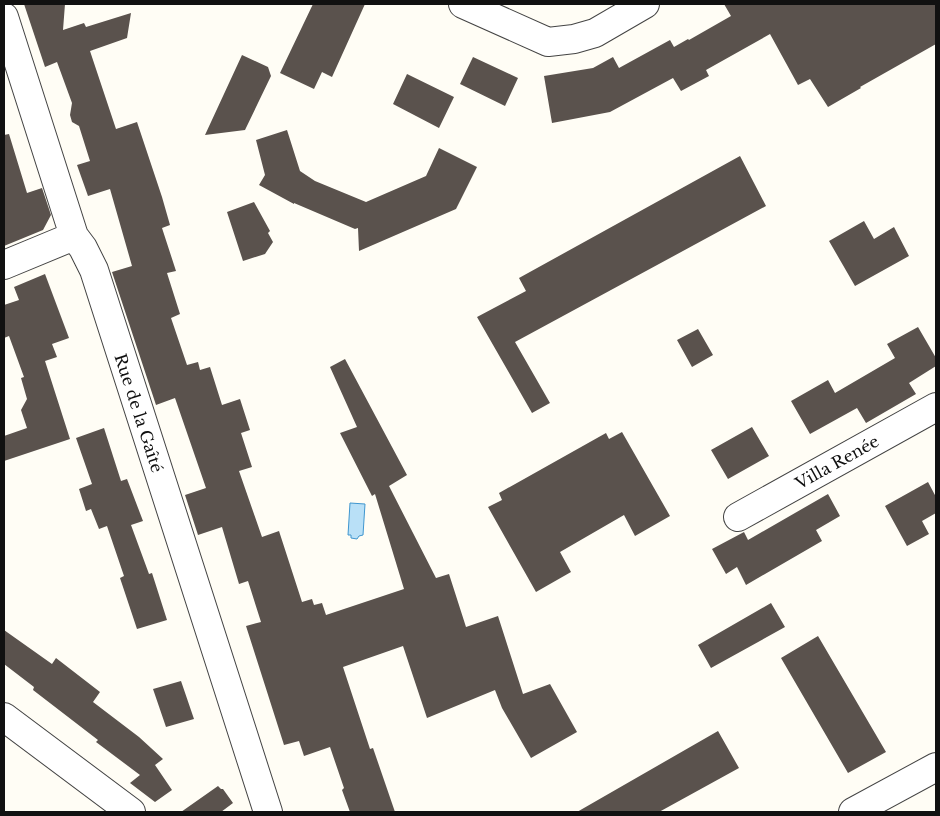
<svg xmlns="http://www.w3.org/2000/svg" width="940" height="816" font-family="'Libre Baskerville',serif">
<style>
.water{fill:#b9e0f7;stroke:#3f96cf}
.building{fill:#5a524d}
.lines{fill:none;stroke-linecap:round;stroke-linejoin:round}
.minor-casing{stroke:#444;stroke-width:30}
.minor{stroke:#fff;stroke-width:28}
.labels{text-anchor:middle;stroke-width:5;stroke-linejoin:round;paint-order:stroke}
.street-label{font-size:16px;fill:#111;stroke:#fff}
</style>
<rect width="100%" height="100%" fill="#fffdf5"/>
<path class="water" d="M 350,503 L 365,504 L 363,535 L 359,536 L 357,539 L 351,538 L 351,535 L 348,535 Z"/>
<path class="building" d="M 24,4 L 65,4 L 63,30 L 84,23 L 86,27 L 131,13 L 127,38 L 90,51 L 116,129 L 137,122 L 162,197 L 170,225 L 162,228 L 176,271 L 167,273 L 180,314 L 171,318 L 187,365 L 198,362 L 200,370 L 210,367 L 222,405 L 240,399 L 250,430 L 241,433 L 252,467 L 239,471 L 262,537 L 279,531 L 302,602 L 312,599 L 314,605 L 322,603 L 326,615 L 404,589 L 375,494 L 372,496 L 340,433 L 357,427 L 330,367 L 345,359 L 407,475 L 389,486 L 436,578 L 449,574 L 466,627 L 498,616 L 523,694 L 550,684 L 577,732 L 531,758 L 502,708 L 495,690 L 427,718 L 403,646 L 343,667 L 370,749 L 373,748 L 395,812 L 350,812 L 342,790 L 344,788 L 330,747 L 304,756 L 299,741 L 284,745 L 246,626 L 261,622 L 248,581 L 239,584 L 222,527 L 198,535 L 185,495 L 206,488 L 175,398 L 156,405 L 112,272 L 132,266 L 110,189 L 88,196 L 77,165 L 90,161 L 79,126 L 72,122 L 70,115 L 72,103 L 57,62 L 45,67 Z
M 313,4 L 365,4 L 332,77 L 322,72 L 314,89 L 280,73 Z
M 724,4 L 936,4 L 936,44 L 860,87 L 861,88 L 828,107 L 810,79 L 798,85 L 770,34 L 706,70 L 709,76 L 681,91 L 673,78 L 610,112 L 552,123 L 544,76 L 593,68 L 613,57 L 619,68 L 670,40 L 674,47 L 688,39 L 689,40 L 731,16 Z
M 242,55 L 268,67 L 271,76 L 245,130 L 205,135 Z
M 473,57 L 518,78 L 505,106 L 460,84 Z
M 407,74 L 454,97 L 439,128 L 393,104 Z
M 287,130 L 300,171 L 315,181 L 366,202 L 426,176 L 439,148 L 477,167 L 456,209 L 359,251 L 358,228 L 355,229 L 294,203 L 294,204 L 259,185 L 265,175 L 256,140 Z
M 9,134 L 27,193 L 42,188 L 51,215 L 43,230 L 4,246 L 4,135 Z
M 740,156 L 766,206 L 515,342 L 550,403 L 532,413 L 477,317 L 526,291 L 519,278 Z
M 254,202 L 270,231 L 268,233 L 273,242 L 265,254 L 243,261 L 227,212 Z
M 864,221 L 874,239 L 894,227 L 909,256 L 855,286 L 829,241 Z
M 45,274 L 69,338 L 52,344 L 57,357 L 45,361 L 70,439 L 4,461 L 4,436 L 27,428 L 21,410 L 27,399 L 21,378 L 24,377 L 9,336 L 4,338 L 4,305 L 19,300 L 14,287 Z
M 918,327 L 936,358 L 936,366 L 909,383 L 916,394 L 866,423 L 857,408 L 810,434 L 791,401 L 828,380 L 835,393 L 895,358 L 887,344 Z
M 698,329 L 713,355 L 692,367 L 677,340 Z
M 752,427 L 769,456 L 728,479 L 711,450 Z
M 104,428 L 121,481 L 127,479 L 143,521 L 131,525 L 149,574 L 152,573 L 167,620 L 137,629 L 120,578 L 124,576 L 107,526 L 99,529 L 91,509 L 86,511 L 79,489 L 92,484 L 76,438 Z
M 622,432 L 670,516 L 635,536 L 624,515 L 560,552 L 571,572 L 536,592 L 488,507 L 502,500 L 499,493 L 606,433 L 609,439 Z
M 928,482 L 936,497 L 936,513 L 922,521 L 929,534 L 907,546 L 885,506 Z
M 828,494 L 840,516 L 816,530 L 822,541 L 746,585 L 737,567 L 726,574 L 712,549 L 744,532 L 748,540 Z
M 771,603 L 785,627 L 711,668 L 698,645 Z
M 4,630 L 52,664 L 56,658 L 100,692 L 93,702 L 139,737 L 163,759 L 155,765 L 172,790 L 155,802 L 130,783 L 140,775 L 96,742 L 98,740 L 33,690 L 34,687 L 4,664 Z
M 818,636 L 886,752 L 848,773 L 781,658 Z
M 181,681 L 194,719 L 166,727 L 153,689 Z
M 718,731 L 739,768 L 659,812 L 577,812 Z
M 218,786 L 221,789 L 223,789 L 233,803 L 221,812 L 181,812 Z"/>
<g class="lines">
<g class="minor-casing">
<path id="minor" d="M 463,4 L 548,42 L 574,39 L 595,33 L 645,4
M 4,17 L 74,236 L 83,248 L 94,270 L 268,812
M 4,265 L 74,236
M 738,517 L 936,407
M 4,717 L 131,812
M 853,812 L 936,767"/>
</g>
<use href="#minor" class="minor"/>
</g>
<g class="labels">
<g class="street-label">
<text transform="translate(139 413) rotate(72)" y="6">Rue de la Gaîté</text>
<text transform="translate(837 462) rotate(-29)" y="6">Villa Renée</text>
</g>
</g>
<rect width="940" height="816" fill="none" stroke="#111111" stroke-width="10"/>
</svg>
